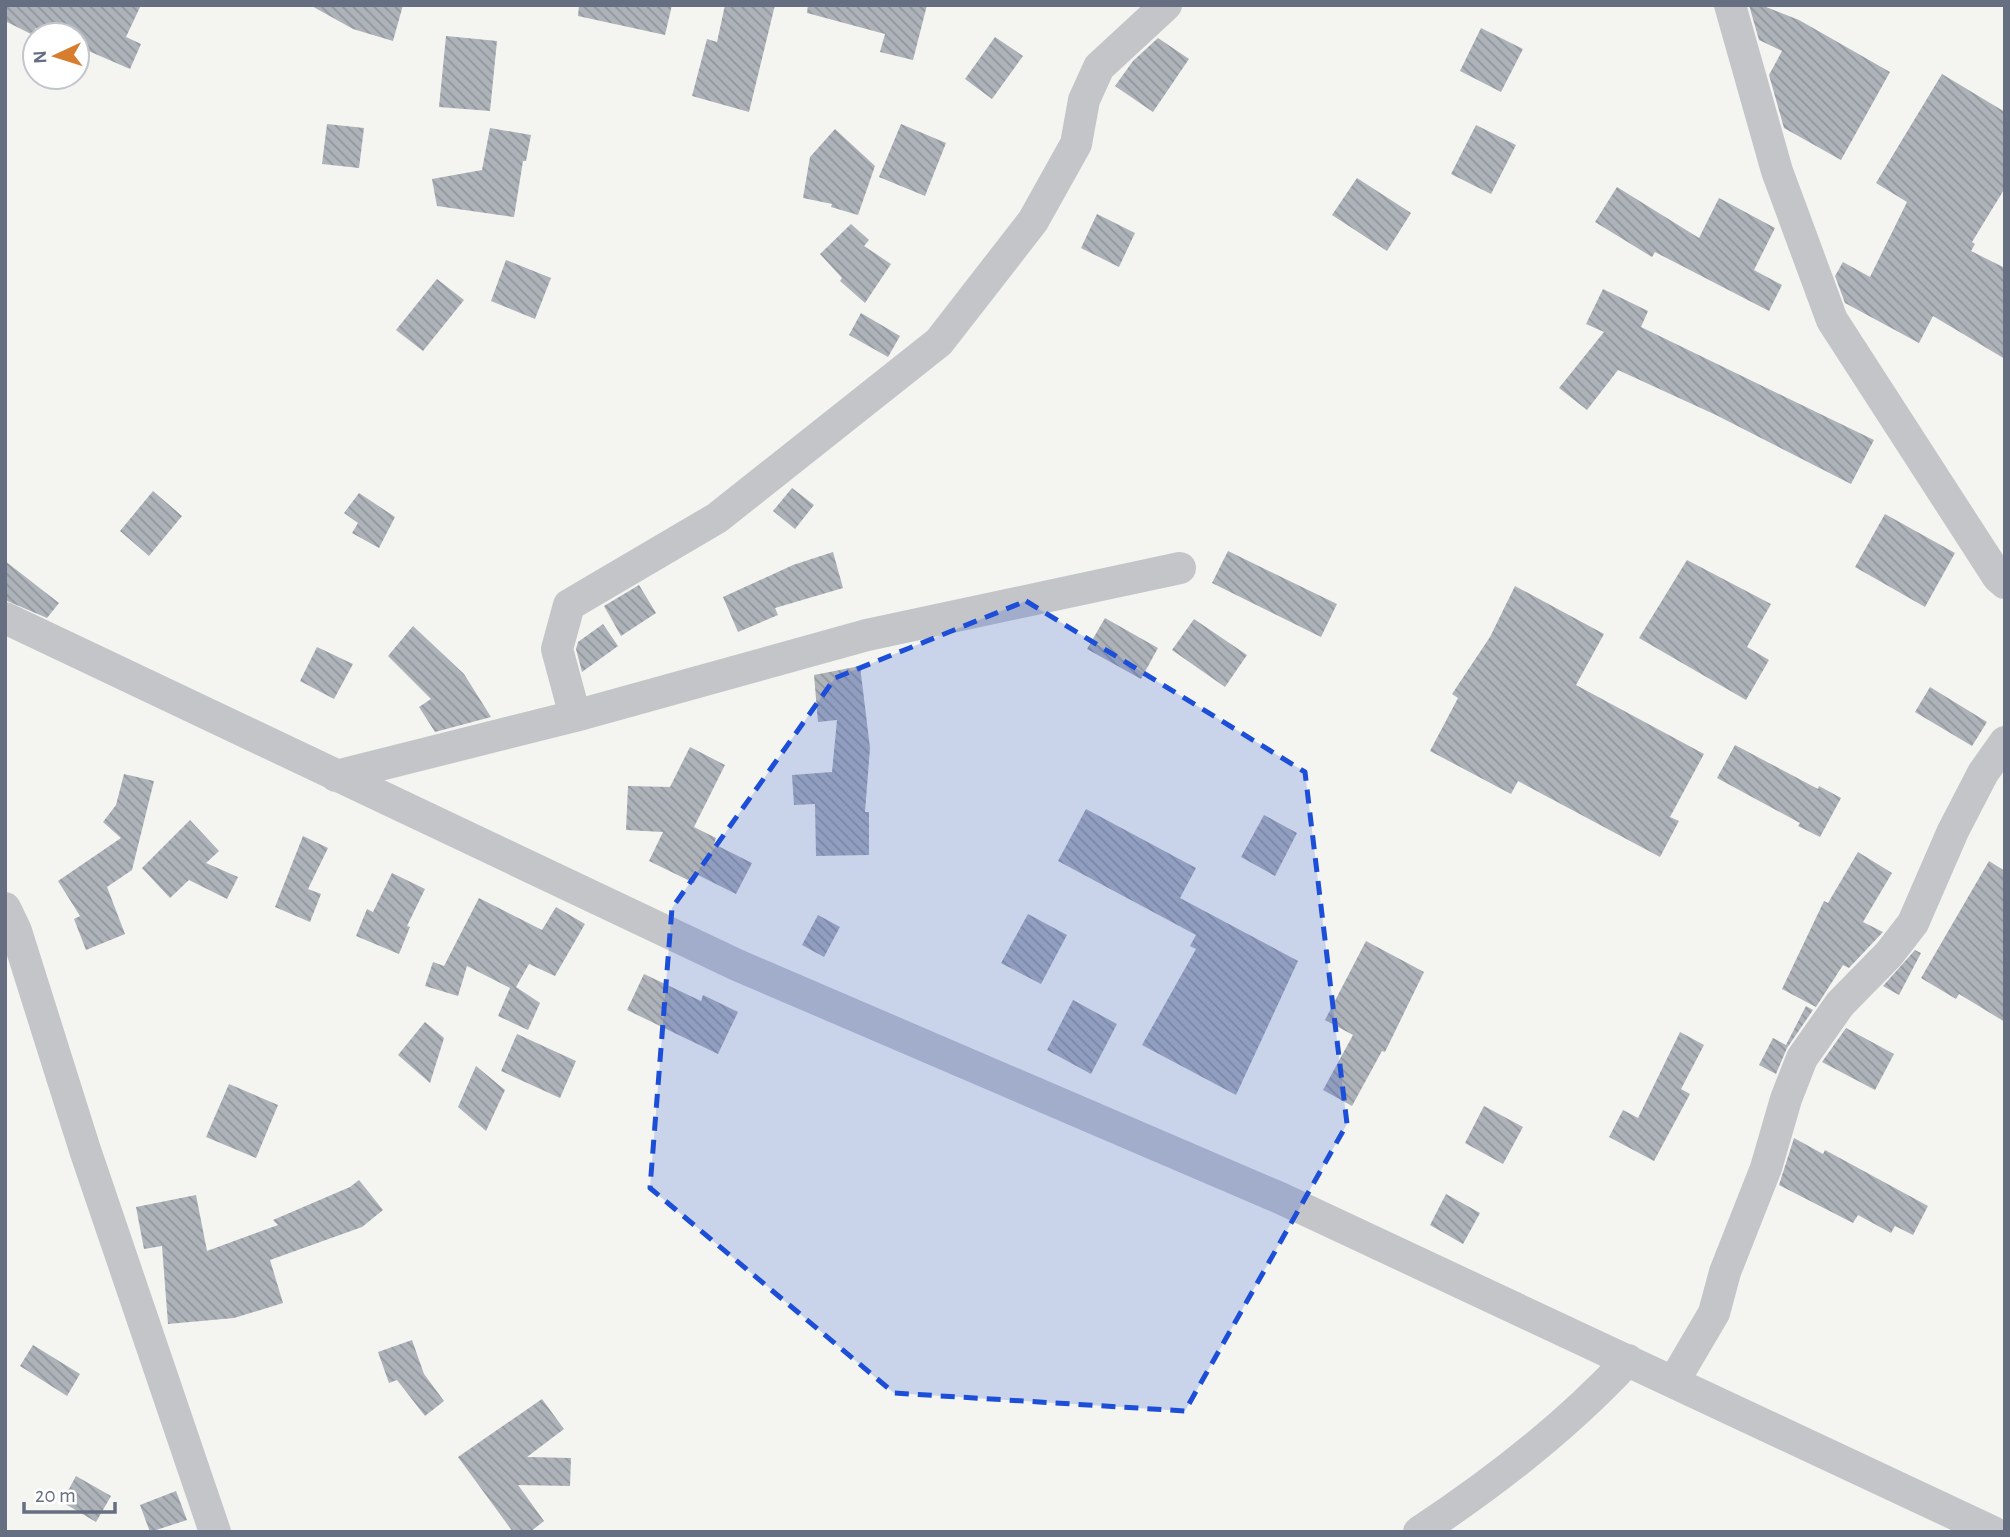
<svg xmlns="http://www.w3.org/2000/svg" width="2010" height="1537" font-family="'Alegreya Sans',sans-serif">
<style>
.building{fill:url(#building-back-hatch)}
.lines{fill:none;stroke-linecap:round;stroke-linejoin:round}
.minor{stroke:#c3c5c9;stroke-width:32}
.marked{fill:#1d4ed8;fill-opacity:0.2;stroke:#1d4ed8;stroke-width:5;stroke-dasharray:14 9;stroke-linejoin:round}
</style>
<defs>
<pattern id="building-back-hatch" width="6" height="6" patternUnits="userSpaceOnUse" patternTransform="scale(1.75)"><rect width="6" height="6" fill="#aeb2b9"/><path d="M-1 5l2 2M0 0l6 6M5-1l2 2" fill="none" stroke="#91959c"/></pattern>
</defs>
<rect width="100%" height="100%" fill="#f4f5f1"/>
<path class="building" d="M 5,5 L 141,5 L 126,37 L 141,44 L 130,69 L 77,46 L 77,35 L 52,35 L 35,28 L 35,36 L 5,21 Z
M 310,5 L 403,5 L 393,41 L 353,29 Z
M 579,5 L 672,5 L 665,35 L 578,16 Z
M 725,5 L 775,5 L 749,112 L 692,96 L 707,39 L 717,42 Z
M 808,5 L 927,5 L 913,60 L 880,52 L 885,34 L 807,13 Z
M 1749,5 L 1761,5 L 1799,20 L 1890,72 L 1841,160 L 1784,128 L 1769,75 L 1782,51 L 1759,40 Z
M 1481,28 L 1523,49 L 1501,92 L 1460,71 Z
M 446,36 L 497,41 L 490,111 L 439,107 Z
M 995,37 L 1023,56 L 992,99 L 965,79 Z
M 1158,38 L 1189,59 L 1153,112 L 1115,86 L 1133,61 Z
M 1942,74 L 2005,112 L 2005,188 L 1972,242 L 1975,244 L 1971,251 L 2005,268 L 2005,359 L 1933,316 L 1919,343 L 1845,303 L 1835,276 L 1843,262 L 1870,277 L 1907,202 L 1876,183 Z
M 327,124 L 364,128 L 359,168 L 322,164 Z
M 901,124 L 946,143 L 925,196 L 879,177 Z
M 1476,125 L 1516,145 L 1491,194 L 1451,174 Z
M 490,128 L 531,135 L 526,161 L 523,161 L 514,217 L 437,206 L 432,179 L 482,170 Z
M 835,129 L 875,166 L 858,215 L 831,207 L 832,204 L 803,198 L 810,157 Z
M 1357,178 L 1411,213 L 1387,251 L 1332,215 Z
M 1617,187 L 1699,238 L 1719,198 L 1775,228 L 1754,270 L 1782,285 L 1769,311 L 1655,252 L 1652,257 L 1595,222 Z
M 1097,214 L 1135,233 L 1119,267 L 1081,248 Z
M 851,224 L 869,240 L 864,246 L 891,264 L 865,303 L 840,281 L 842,278 L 820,254 Z
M 506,260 L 551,278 L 535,319 L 491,301 Z
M 437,279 L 464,300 L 423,351 L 396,330 Z
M 1603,289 L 1648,311 L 1641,327 L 1874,440 L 1851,484 L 1716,415 L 1618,370 L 1587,410 L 1559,388 L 1604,332 L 1586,324 Z
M 861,313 L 900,336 L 888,357 L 849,335 Z
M 792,488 L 814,505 L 795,529 L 773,511 Z
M 153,491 L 182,516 L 149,556 L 120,531 Z
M 359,493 L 395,517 L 379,548 L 352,533 L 358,523 L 344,513 Z
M 1885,514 L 1955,553 L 1925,607 L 1855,567 Z
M 1228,551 L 1337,604 L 1321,637 L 1212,583 Z
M 833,552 L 843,588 L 775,608 L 778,615 L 738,632 L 723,597 L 793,565 Z
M 1687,560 L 1771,604 L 1747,647 L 1769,660 L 1746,700 L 1639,638 Z
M 5,561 L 59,603 L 47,618 L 5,600 Z
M 639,585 L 656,613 L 621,636 L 604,606 Z
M 1515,586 L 1604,634 L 1576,685 L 1704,754 L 1670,817 L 1679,821 L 1660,857 L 1518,781 L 1511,794 L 1430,751 L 1458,698 L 1452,694 L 1490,637 Z
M 1105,618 L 1158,648 L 1141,679 L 1087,649 Z
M 1194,619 L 1247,655 L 1225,687 L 1172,650 Z
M 603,624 L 618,646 L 582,672 L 576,649 L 578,642 Z
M 413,626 L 464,674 L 491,717 L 435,732 L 419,707 L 431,699 L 388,656 Z
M 317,647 L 353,664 L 334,699 L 300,681 Z
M 860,666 L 870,748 L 865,812 L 869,812 L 869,855 L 816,856 L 815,804 L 794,805 L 792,775 L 832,772 L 837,720 L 818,722 L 814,675 Z
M 1930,687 L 1987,722 L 1972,746 L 1915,712 Z
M 1735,745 L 1818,789 L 1819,786 L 1841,798 L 1820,837 L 1798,826 L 1800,823 L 1717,778 Z
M 690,747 L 725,765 L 694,827 L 716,838 L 714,844 L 752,863 L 736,894 L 698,875 L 694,883 L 649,861 L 663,832 L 626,830 L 628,786 L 670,787 Z
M 124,774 L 154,781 L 132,870 L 107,887 L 125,934 L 86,950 L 74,919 L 80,916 L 58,881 L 121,838 L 103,822 L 116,805 Z
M 1086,809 L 1196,868 L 1180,898 L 1298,961 L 1236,1095 L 1142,1045 L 1196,949 L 1190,946 L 1196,935 L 1058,861 Z
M 1264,815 L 1297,833 L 1275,876 L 1241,857 Z
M 190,820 L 219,851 L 206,863 L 238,877 L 227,899 L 189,880 L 170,898 L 142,868 Z
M 303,836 L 328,848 L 308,889 L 321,894 L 310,922 L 275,907 Z
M 1858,852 L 1892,873 L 1863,922 L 1883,932 L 1849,968 L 1843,965 L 1816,1007 L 1782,989 L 1824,901 L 1828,903 Z
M 1989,861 L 2005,871 L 2005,1022 L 1959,994 L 1956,999 L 1921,978 Z
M 392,873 L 425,889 L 407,926 L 410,927 L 399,954 L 356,936 L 367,909 L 373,912 Z
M 479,898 L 542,930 L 556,907 L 585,924 L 555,976 L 529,964 L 516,987 L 540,1003 L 528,1030 L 498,1016 L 510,988 L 467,966 L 458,996 L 425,986 L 433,962 L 444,966 Z
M 1028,914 L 1067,935 L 1041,984 L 1001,963 Z
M 818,915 L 840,927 L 824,957 L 802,945 Z
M 1366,941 L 1424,972 L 1385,1052 L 1382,1051 L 1352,1106 L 1323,1090 L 1353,1035 L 1325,1020 Z
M 1915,950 L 1921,953 L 1899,995 L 1883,986 Z
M 644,974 L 701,1001 L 703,995 L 738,1012 L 718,1054 L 627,1010 Z
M 1073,1000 L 1117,1024 L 1091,1074 L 1047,1050 Z
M 1806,1006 L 1813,1010 L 1787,1048 L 1776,1074 L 1759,1065 L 1773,1038 L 1786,1045 Z
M 425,1022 L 444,1038 L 430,1083 L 398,1055 Z
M 1846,1028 L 1894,1054 L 1875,1090 L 1822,1062 Z
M 1680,1032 L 1704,1045 L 1681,1089 L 1690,1094 L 1654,1161 L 1609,1137 L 1623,1110 L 1638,1118 Z
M 517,1034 L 576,1061 L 560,1098 L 501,1071 Z
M 476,1066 L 505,1090 L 486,1131 L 458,1107 Z
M 229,1084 L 278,1105 L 256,1158 L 206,1137 Z
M 1484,1106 L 1523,1127 L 1503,1164 L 1465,1143 Z
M 1794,1138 L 1823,1154 L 1825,1150 L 1928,1206 L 1913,1235 L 1895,1226 L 1891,1233 L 1858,1215 L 1853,1223 L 1779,1185 Z
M 359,1180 L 383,1210 L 362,1227 L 270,1260 L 283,1303 L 234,1318 L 168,1324 L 162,1246 L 144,1249 L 136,1207 L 196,1195 L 207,1251 L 278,1225 L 273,1220 L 350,1187 Z
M 1446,1194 L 1480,1213 L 1463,1244 L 1430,1225 Z
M 412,1340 L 424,1374 L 444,1401 L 425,1416 L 397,1380 L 389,1383 L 378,1352 Z
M 33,1345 L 80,1374 L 67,1396 L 20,1366 Z
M 542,1399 L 564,1429 L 527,1457 L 571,1458 L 570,1486 L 518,1485 L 544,1521 L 530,1532 L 513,1532 L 458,1457 Z
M 76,1476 L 111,1496 L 96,1522 L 62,1502 Z
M 176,1491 L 187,1520 L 150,1532 L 140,1505 Z"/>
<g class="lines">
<path class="minor" d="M 1730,5 L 1777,171 L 1832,320 L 1998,577 L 2005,583
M 5,618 L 737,965 L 1280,1198 L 1993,1532
M 575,716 L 557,649 L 569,605 L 717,518 L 939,342 L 1033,221 L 1076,144 L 1084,100 L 1099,67 L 1166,5
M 336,776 L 575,716 L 867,635 L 1180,568
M 5,908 L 16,931 L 85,1150 L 215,1532
M 1674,1381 L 1714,1313 L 1725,1272 L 1766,1168 L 1786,1099 L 1802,1058 L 1840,1004 L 1889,954 L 1913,923 L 1953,831 L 1983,773 L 2005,742
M 1419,1532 C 1495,1482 1567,1426 1628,1360"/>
</g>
<path class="marked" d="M 1026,601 L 1305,772 L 1347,1124 L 1185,1411 L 894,1393 L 650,1188 L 672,908 L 835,678 Z"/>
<rect width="2010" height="1537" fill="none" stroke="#666f81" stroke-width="14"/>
<g transform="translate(56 56) rotate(266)"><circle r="33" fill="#ffffff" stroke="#c2c5cd" stroke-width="2"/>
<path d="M0-5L12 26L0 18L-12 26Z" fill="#d87c2e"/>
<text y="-10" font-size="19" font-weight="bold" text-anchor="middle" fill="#666f81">N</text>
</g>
<path d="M24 1502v10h91v-10" fill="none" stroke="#666f81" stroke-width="3.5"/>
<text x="35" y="1502" font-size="21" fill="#666f81" stroke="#ffffff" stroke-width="5" paint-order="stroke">20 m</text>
</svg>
